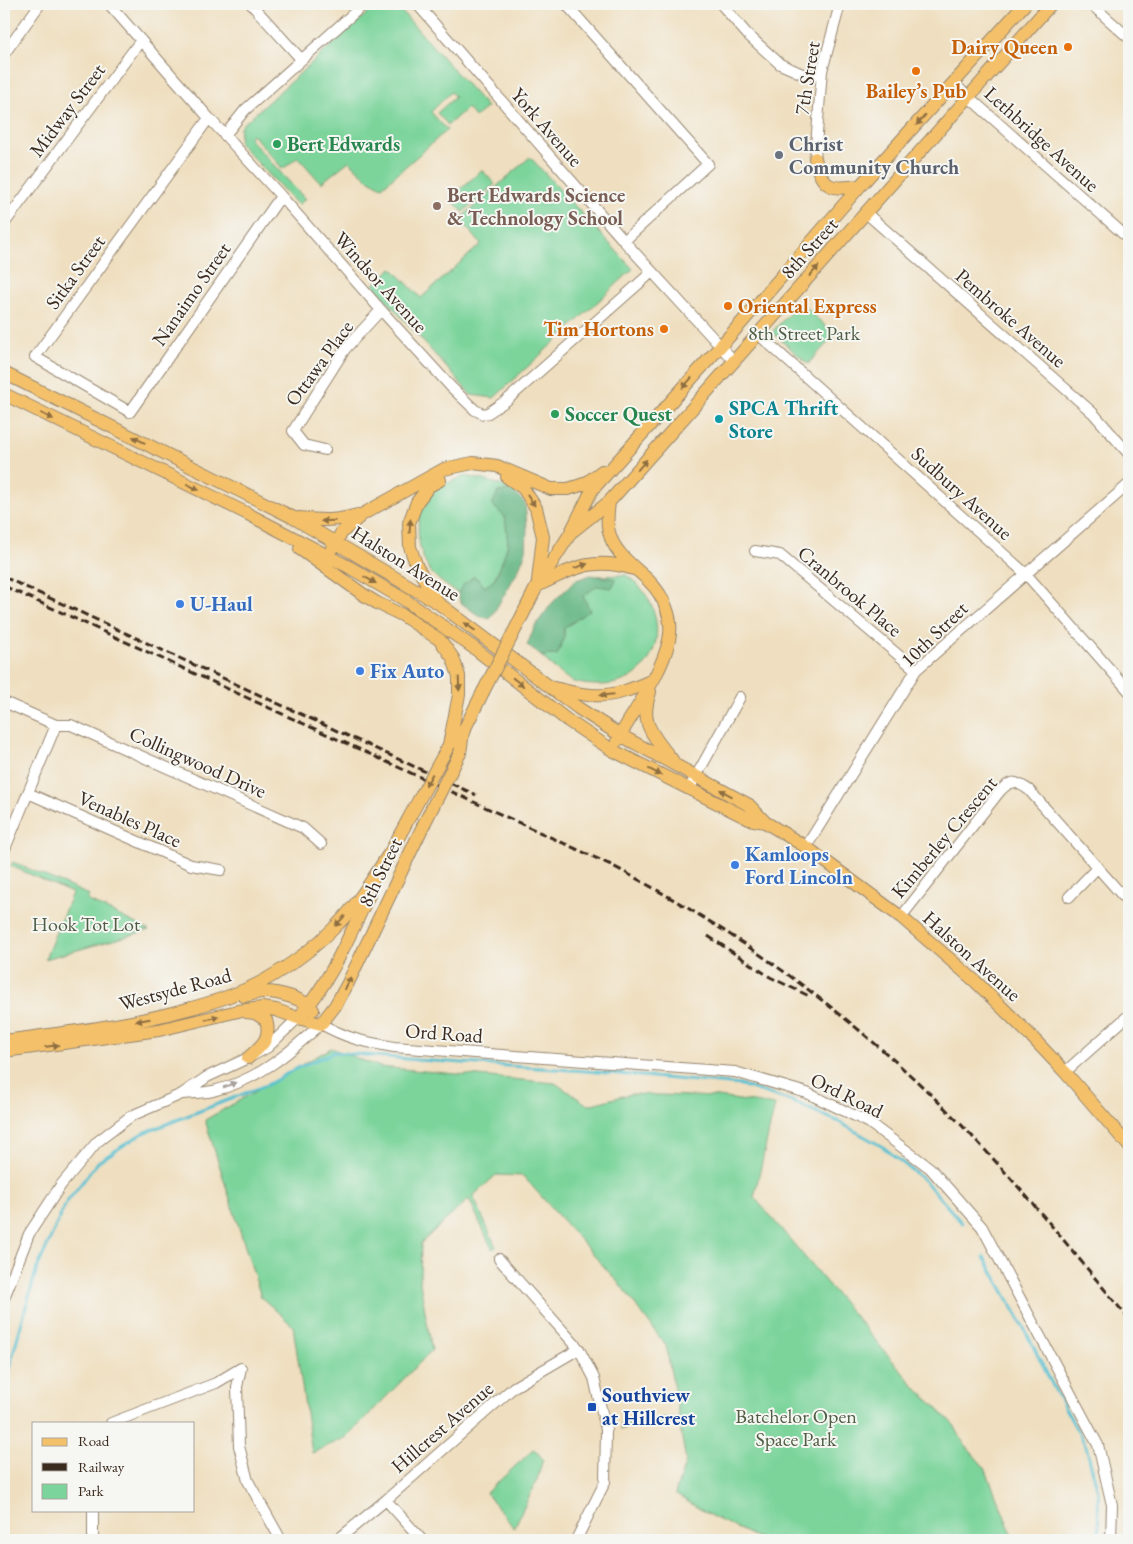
<svg xmlns="http://www.w3.org/2000/svg" width="1133" height="1544" font-family="'EB Garamond',serif">
<style>
.green{fill:#7bd49b;stroke:#5b7f5c}
.forest{fill:#64b683;stroke:#507050}
.lines{fill:none;stroke-linecap:round;stroke-linejoin:round}
.stream{stroke:#56c0d2;stroke-width:3}
.minor-casing{stroke:#95846f;stroke-width:12}
.major-casing{stroke:#95846f;stroke-width:14}
.minor{stroke:#fff;stroke-width:10}
.major{stroke:#f4c16b;stroke-width:12}
.rail{stroke:#3b2a1e;stroke-width:3;stroke-dasharray:8 4;stroke-linecap:butt}
.major-bridge-casing{stroke:#95846f;stroke-width:14;stroke-linecap:butt}
.major-bridge{stroke:#f4c16b;stroke-width:12}
.oneway{fill:#8e6e41}
.oneway2{fill:#a79f9a}
.food-dot{fill:#e8710a;stroke:#f6f6f2;stroke-width:2}
.leisure-dot{fill:#2e9e5b;stroke:#f6f6f2;stroke-width:2}
.worship-dot{fill:#6b7280;stroke:#f6f6f2;stroke-width:2}
.education-dot{fill:#8d6e63;stroke:#f6f6f2;stroke-width:2}
.culture-dot{fill:#0f9aa8;stroke:#f6f6f2;stroke-width:2}
.shop-dot{fill:#3f7fe0;stroke:#f6f6f2;stroke-width:2}
.transit-dot{fill:#1a4fb4;stroke:#f6f6f2;stroke-width:2}
.labels{text-anchor:middle;stroke-width:4;stroke-linejoin:round;paint-order:stroke}
.food-label{font-size:20px;font-weight:bold;fill:#c56008;stroke:#f6f6f2;text-anchor:end}
.street-label{font-size:20px;fill:#3b2a1e;stroke:#f6f6f2}
.leisure-label{font-size:20px;font-weight:bold;fill:#27864d;stroke:#f6f6f2;text-anchor:start}
.worship-label{font-size:20px;font-weight:bold;fill:#5b616d;stroke:#f6f6f2;text-anchor:start}
.education-label{font-size:20px;font-weight:bold;fill:#785e54;stroke:#f6f6f2;text-anchor:start}
.park-label{font-size:20px;fill:#4e5d44;stroke:#f6f6f2}
.culture-label{font-size:20px;font-weight:bold;fill:#0d838f;stroke:#f6f6f2;text-anchor:start}
.shop-label{font-size:20px;font-weight:bold;fill:#366cbe;stroke:#f6f6f2;text-anchor:start}
.transit-label{font-size:20px;font-weight:bold;fill:#164399;stroke:#f6f6f2;text-anchor:start}
</style>
<rect width="100%" height="100%" fill="#f6f6f2"/>
<filter id="ink" filterUnits="userSpaceOnUse"><feTurbulence type="fractalNoise" baseFrequency=".02" numOctaves="2"/><feDisplacementMap in="SourceGraphic" scale="10" xChannelSelector="R" yChannelSelector="G"/><feConvolveMatrix kernelMatrix="1 2 1 2 8 2 1 2 1" color-interpolation-filters="sRGB"/></filter>
<filter id="wash" filterUnits="userSpaceOnUse"><feTurbulence type="fractalNoise" baseFrequency=".0096" numOctaves="4" result="noise"/><feDisplacementMap in="SourceGraphic" scale="20" xChannelSelector="R" yChannelSelector="G"/><feGaussianBlur stdDeviation="1.12" result="paint"/><feColorMatrix in="noise" values="0 0 0 0 0 0 0 0 0 0 0 0 0 0 0 0 0 1.4 0 .05"/><feComposite in="paint" operator="in"/></filter>
<g filter="url(#wash)">
<rect width="100%" height="100%" fill="#efdfc0"/>
<path class="green" d="M 387,4 L 395,4 L 487,107 L 475,117 L 467,108 L 448,125 L 437,113 L 455,97 L 451,92 L 431,112 L 447,130 L 382,187 L 369,180 L 349,161 L 321,183 L 298,157 L 283,169 L 252,134 L 249,138 L 305,199 L 298,205 L 239,143 L 240,127 L 374,7 Z
M 530,157 L 633,269 L 494,398 L 471,395 L 373,285 L 392,268 L 421,298 L 481,244 L 460,219 Z
M 482,170 L 495,184 L 463,212 L 450,198 Z
M 800,302 L 835,335 L 808,364 L 772,332 Z
M 465,476 C 482,479 497,483 512,490 L 498,492 L 506,517 L 508,544 L 501,565 L 493,581 L 485,587 L 478,579 L 463,585 L 458,593 C 448,587 438,580 431,572 C 415,551 412,508 433,490 C 440,485 457,480 465,476 Z
M 626,575 C 676,608 664,687 597,685 C 590,685 581,684 574,682 C 564,678 549,663 541,656 L 557,655 L 564,639 L 564,628 L 575,621 L 583,596 L 597,586 L 616,579 L 597,576 Z
M 13,862 L 89,895 L 87,900 L 149,930 L 45,959 L 72,893 L 11,866 Z
M 331,1048 L 380,1067 L 555,1083 L 588,1105 L 631,1094 L 718,1097 L 775,1105 L 754,1197 L 914,1386 L 954,1425 L 964,1444 L 985,1468 L 1008,1525 L 1016,1540 L 762,1540 L 713,1517 L 675,1494 L 686,1461 L 679,1422 L 621,1429 L 621,1424 L 679,1417 L 666,1346 L 623,1288 L 523,1176 L 496,1175 L 473,1196 L 496,1247 L 492,1249 L 469,1199 L 421,1243 L 420,1283 L 432,1350 L 347,1437 L 312,1453 L 293,1326 L 261,1297 L 205,1120 Z
M 534,1449 L 543,1459 L 537,1480 L 514,1528 L 486,1493 Z"/>
<path class="forest" d="M 512,490 L 525,503 L 527,528 L 526,551 L 518,571 L 490,619 L 479,616 L 460,602 L 458,593 L 463,585 L 474,576 L 478,579 L 485,587 L 494,580 L 501,565 L 508,544 L 505,517 L 492,505 L 498,492 Z
M 591,575 L 616,579 L 612,588 L 597,586 L 583,596 L 590,610 L 564,628 L 564,639 L 557,655 L 541,656 L 527,645 L 535,626 L 553,602 L 576,580 Z"/>
<g class="lines">
<path class="stream" d="M 984,1257 L 1021,1322 L 1056,1392 L 1086,1446 L 1098,1492 L 1099,1540
M 8,1372 L 36,1271 L 66,1203 L 98,1162 L 141,1134 L 269,1084 L 295,1069 L 334,1052 L 418,1060 L 586,1071 L 741,1085 L 791,1101 L 837,1121 L 883,1147 L 925,1181 L 962,1223"/>
</g>
</g>
<g filter="url(#ink)">
<g class="lines">
<g class="minor-casing">
<path id="minor" d="M 109,4 L 209,118 L 281,196 L 381,310 L 451,387 L 475,410 L 483,414 L 488,413 L 507,400 L 652,272
M 251,4 L 301,59
M 417,4 L 624,241 L 734,361
M 566,4 L 708,164 L 624,241
M 721,4 L 747,34 L 780,64 L 807,76 L 822,71
M 1091,4 L 1129,38
M 4,54 L 40,4
M 954,84 L 1129,239
M 209,118 L 35,357 L 130,412 L 281,196
M 225,135 L 245,110 L 364,4
M 815,158 L 822,71 L 840,4
M 866,213 L 1093,413 L 1129,454
M 4,224 L 141,40
M 758,334 L 1026,574 L 1129,691
M 325,450 L 304,445 L 293,431 L 345,349 L 381,310
M 755,551 L 780,555 L 916,670
M 4,702 L 56,725 L 4,851
M 56,725 L 71,725 L 303,828 L 321,844
M 689,789 L 740,697
M 28,793 L 191,865 L 221,870
M 806,847 L 916,670 L 1129,484
M 1069,897 L 1097,868
M 901,917 L 1000,791 C 1012,779 1016,781 1029,790 L 1129,903
M 1065,1072 L 1129,1015
M 182,1094 C 192,1093 203,1093 213,1091 C 258,1080 288,1054 321,1024 C 348,1039 364,1042 394,1047 L 735,1072 L 807,1093 L 868,1122 L 930,1168 L 982,1227 L 1098,1445 L 1112,1505 L 1111,1540
M 499,1259 L 579,1349 L 594,1378 L 606,1430 L 605,1482 L 576,1540
M 4,1298 L 29,1234 L 61,1185 L 97,1142 L 131,1116 L 182,1094 L 207,1077 L 248,1058 L 268,1047 L 298,1018
M 111,1423 L 216,1383 L 241,1368 L 237,1387 L 239,1446 L 248,1481 L 281,1540
M 386,1500 L 422,1540
M 93,1540 L 93,1510
M 335,1540 L 341,1537 L 386,1500 L 514,1387 L 579,1349"/>
</g>
<g class="major-casing">
<path id="major" d="M 815,158 C 822,189 831,190 860,186
M 4,373 L 292,517 L 438,603 L 578,708 L 620,735 L 749,805 L 765,822 L 806,847 L 901,917 L 975,981 L 1030,1035 L 1065,1072 L 1129,1146
M 4,394 L 246,513 L 349,567 L 405,600 L 474,648 L 567,720 L 612,750 L 749,819 L 765,822
M 507,477 L 523,488 L 536,508 L 543,537 L 538,581
M 609,502 C 608,512 606,522 609,532 C 614,554 634,566 649,581 C 664,596 674,619 669,640 C 662,674 634,710 617,741
M 299,518 C 323,521 336,521 358,515
M 574,530 L 609,502 L 1051,4
M 332,548 L 342,532 L 363,514 L 444,469 L 473,463 L 497,466 L 551,489 L 568,489 L 578,486 L 586,483 L 602,471
M 300,549 L 364,595 L 377,603 L 402,615 L 440,640 L 453,658 L 459,676 L 459,695 L 449,745
M 537,586 C 573,568 593,556 634,569
M 437,601 L 417,567 L 410,547 L 409,523 L 417,502 L 429,486 L 440,480
M 519,622 L 537,586 L 570,534 L 592,490 L 743,321 L 860,186 L 1025,4
M 554,688 C 566,691 580,695 592,695 C 614,697 633,689 653,680
M 650,692 C 647,701 645,711 647,720 C 649,733 665,751 673,761
M 460,753 L 463,732 L 483,692
M 385,862 L 410,816
M 244,996 C 250,995 257,992 263,992 C 276,991 306,999 313,1010
M 246,1012 L 255,1013 L 266,1020 C 272,1039 261,1046 248,1058
M 298,1018 C 330,983 348,938 369,895
M 321,1024 L 335,1006 L 347,985 L 424,824
M 4,1041 C 64,1033 125,1026 184,1010 C 211,1003 240,994 265,980 C 291,965 317,946 338,924 C 358,904 373,878 389,854
M 4,1051 L 159,1030 L 238,1011 L 262,1008 L 276,1010 L 298,1018 L 321,1024"/>
</g>
<use href="#minor" class="minor"/>
<use href="#major" class="major"/>
<path class="rail" d="M 4,577 L 476,795
M 4,586 L 611,865 C 726,925 832,1000 926,1090 C 1000,1160 1064,1241 1129,1319
M 708,936 L 770,977 L 809,996"/>
<g class="major-bridge-casing">
<path id="major-bridge" d="M 483,692 L 519,622
M 410,816 L 449,745
M 424,824 L 460,753"/>
</g>
<use href="#major-bridge" class="major-bridge"/>
</g>
<defs><path id="oneway-solid" d="M-6-.8H1V-3.2L6.5 0L1 3.2V.8H-6Z" transform="scale(1.25)"/></defs>
<g class="oneway">
<use href="#oneway-solid" transform="translate(921 120) rotate(132)"/>
<use href="#oneway-solid" transform="translate(814 271) rotate(-48)"/>
<use href="#oneway-solid" transform="translate(687 383) rotate(132)"/>
<use href="#oneway-solid" transform="translate(47 416) rotate(26)"/>
<use href="#oneway-solid" transform="translate(139 440) rotate(-153)"/>
<use href="#oneway-solid" transform="translate(642 465) rotate(-49)"/>
<use href="#oneway-solid" transform="translate(193 487) rotate(26)"/>
<use href="#oneway-solid" transform="translate(531 500) rotate(57)"/>
<use href="#oneway-solid" transform="translate(328 521) rotate(179)"/>
<use href="#oneway-solid" transform="translate(410 526) rotate(-86)"/>
<use href="#oneway-solid" transform="translate(581 566) rotate(-18)"/>
<use href="#oneway-solid" transform="translate(370 580) rotate(30)"/>
<use href="#oneway-solid" transform="translate(470 627) rotate(-144)"/>
<use href="#oneway-solid" transform="translate(518 682) rotate(38)"/>
<use href="#oneway-solid" transform="translate(459 684) rotate(88)"/>
<use href="#oneway-solid" transform="translate(607 695) rotate(175)"/>
<use href="#oneway-solid" transform="translate(655 772) rotate(27)"/>
<use href="#oneway-solid" transform="translate(429 780) rotate(119)"/>
<use href="#oneway-solid" transform="translate(726 793) rotate(-151)"/>
<use href="#oneway-solid" transform="translate(340 921) rotate(133)"/>
<use href="#oneway-solid" transform="translate(348 983) rotate(-63)"/>
<use href="#oneway-solid" transform="translate(212 1018) rotate(-14)"/>
<use href="#oneway-solid" transform="translate(143 1020) rotate(170)"/>
<use href="#oneway-solid" transform="translate(52 1046) rotate(-8)"/>
</g>
<use class="oneway2" href="#oneway-solid" transform="translate(230 1085) rotate(-19)"/>
</g>
<g class="food-dot">
<circle cx="1068" cy="47" r="5"/>
<circle cx="916" cy="71" r="5"/>
<circle cx="728" cy="306" r="5"/>
<circle cx="664" cy="329" r="5"/>
</g>
<g class="leisure-dot">
<circle cx="277" cy="144" r="5"/>
<circle cx="555" cy="414" r="5"/>
</g>
<circle class="worship-dot" cx="779" cy="155" r="5"/>
<circle class="education-dot" cx="437" cy="206" r="5"/>
<circle class="culture-dot" cx="719" cy="419" r="5"/>
<g class="shop-dot">
<circle cx="180" cy="604" r="5"/>
<circle cx="360" cy="671" r="5"/>
<circle cx="735" cy="865" r="5"/>
</g>
<rect class="transit-dot" x="587" y="1402" width="10" height="10" rx="2.5"/>
<g class="labels">
<g class="food-label">
<text x="1058" y="54">Dairy Queen</text>
<text x="916" y="98" text-anchor="middle">Bailey’s Pub</text>
<text x="738" y="313" text-anchor="start">Oriental Express</text>
<text x="654" y="336">Tim Hortons</text>
</g>
<g class="street-label">
<text transform="translate(807 78) rotate(-81)" y="7">7th Street</text>
<text transform="translate(67 110) rotate(-53)" y="7">Midway Street</text>
<text transform="translate(547 127) rotate(49)" y="7">York Avenue</text>
<text transform="translate(1042 139) rotate(42)" y="7">Lethbridge Avenue</text>
<text transform="translate(809 248) rotate(-48)" y="7">8th Street</text>
<text transform="translate(75 272) rotate(-54)" y="7">Sitka Street</text>
<text transform="translate(381 282) rotate(48)" y="7">Windsor Avenue</text>
<text transform="translate(191 294) rotate(-55)" y="7">Nanaimo Street</text>
<text transform="translate(1011 318) rotate(41)" y="7">Pembroke Avenue</text>
<text transform="translate(319 363) rotate(-54)" y="7">Ottawa Place</text>
<text transform="translate(962 493) rotate(42)" y="7">Sudbury Avenue</text>
<text transform="translate(406 563) rotate(32)" y="7">Halston Avenue</text>
<text transform="translate(850 591) rotate(40)" y="7">Cranbrook Place</text>
<text transform="translate(934 634) rotate(-44)" y="7">10th Street</text>
<text transform="translate(198 762) rotate(24)" y="7">Collingwood Drive</text>
<text transform="translate(130 819) rotate(24)" y="7">Venables Place</text>
<text transform="translate(944 837) rotate(-50)" y="7">Kimberley Crescent</text>
<text transform="translate(380 872) rotate(-64)" y="7">8th Street</text>
<text transform="translate(972 956) rotate(42)" y="7">Halston Avenue</text>
<text transform="translate(175 989) rotate(-15)" y="7">Westsyde Road</text>
<text transform="translate(444 1033) rotate(4)" y="7">Ord Road</text>
<text transform="translate(847 1095) rotate(26)" y="7">Ord Road</text>
<text transform="translate(442 1427) rotate(-41)" y="7">Hillcrest Avenue</text>
</g>
<g class="leisure-label">
<text x="287" y="151">Bert Edwards</text>
<text x="565" y="421">Soccer Quest</text>
</g>
<g class="worship-label">
<text x="789" y="151">Christ<tspan x="789" dy="23">Community Church</tspan></text>
</g>
<g class="education-label">
<text x="447" y="202">Bert Edwards Science<tspan x="447" dy="23">&amp; Technology School</tspan></text>
</g>
<g class="park-label">
<text x="804" y="340">8th Street Park</text>
<text x="86" y="931">Hook Tot Lot</text>
<text x="796" y="1423">Batchelor Open<tspan x="796" dy="23">Space Park</tspan></text>
</g>
<g class="culture-label">
<text x="729" y="415">SPCA Thrift<tspan x="729" dy="23">Store</tspan></text>
</g>
<g class="shop-label">
<text x="190" y="611">U-Haul</text>
<text x="370" y="678">Fix Auto</text>
<text x="745" y="861">Kamloops<tspan x="745" dy="23">Ford Lincoln</tspan></text>
</g>
<g class="transit-label">
<text x="602" y="1402">Southview<tspan x="602" dy="23">at Hillcrest</tspan></text>
</g>
</g>
<rect width="1133" height="1544" fill="none" stroke="#f6f6f2" stroke-width="20"/>
<rect x="32" y="1422" width="162" height="90" fill="#f6f6f2" stroke="#aba49d"/>
<rect x="42" y="1438" width="25" height="8" fill="#f4c16b" stroke="#aba49d"/>
<text x="78" y="1446" font-size="15" fill="#3b2a1e">Road</text>
<rect x="42" y="1463" width="25" height="8" fill="#3b2a1e" stroke="#aba49d"/>
<text x="78" y="1472" font-size="15" fill="#3b2a1e">Railway</text>
<rect x="42" y="1484" width="25" height="15" fill="#7bd49b" stroke="#aba49d"/>
<text x="78" y="1496" font-size="15" fill="#3b2a1e">Park</text>
</svg>
